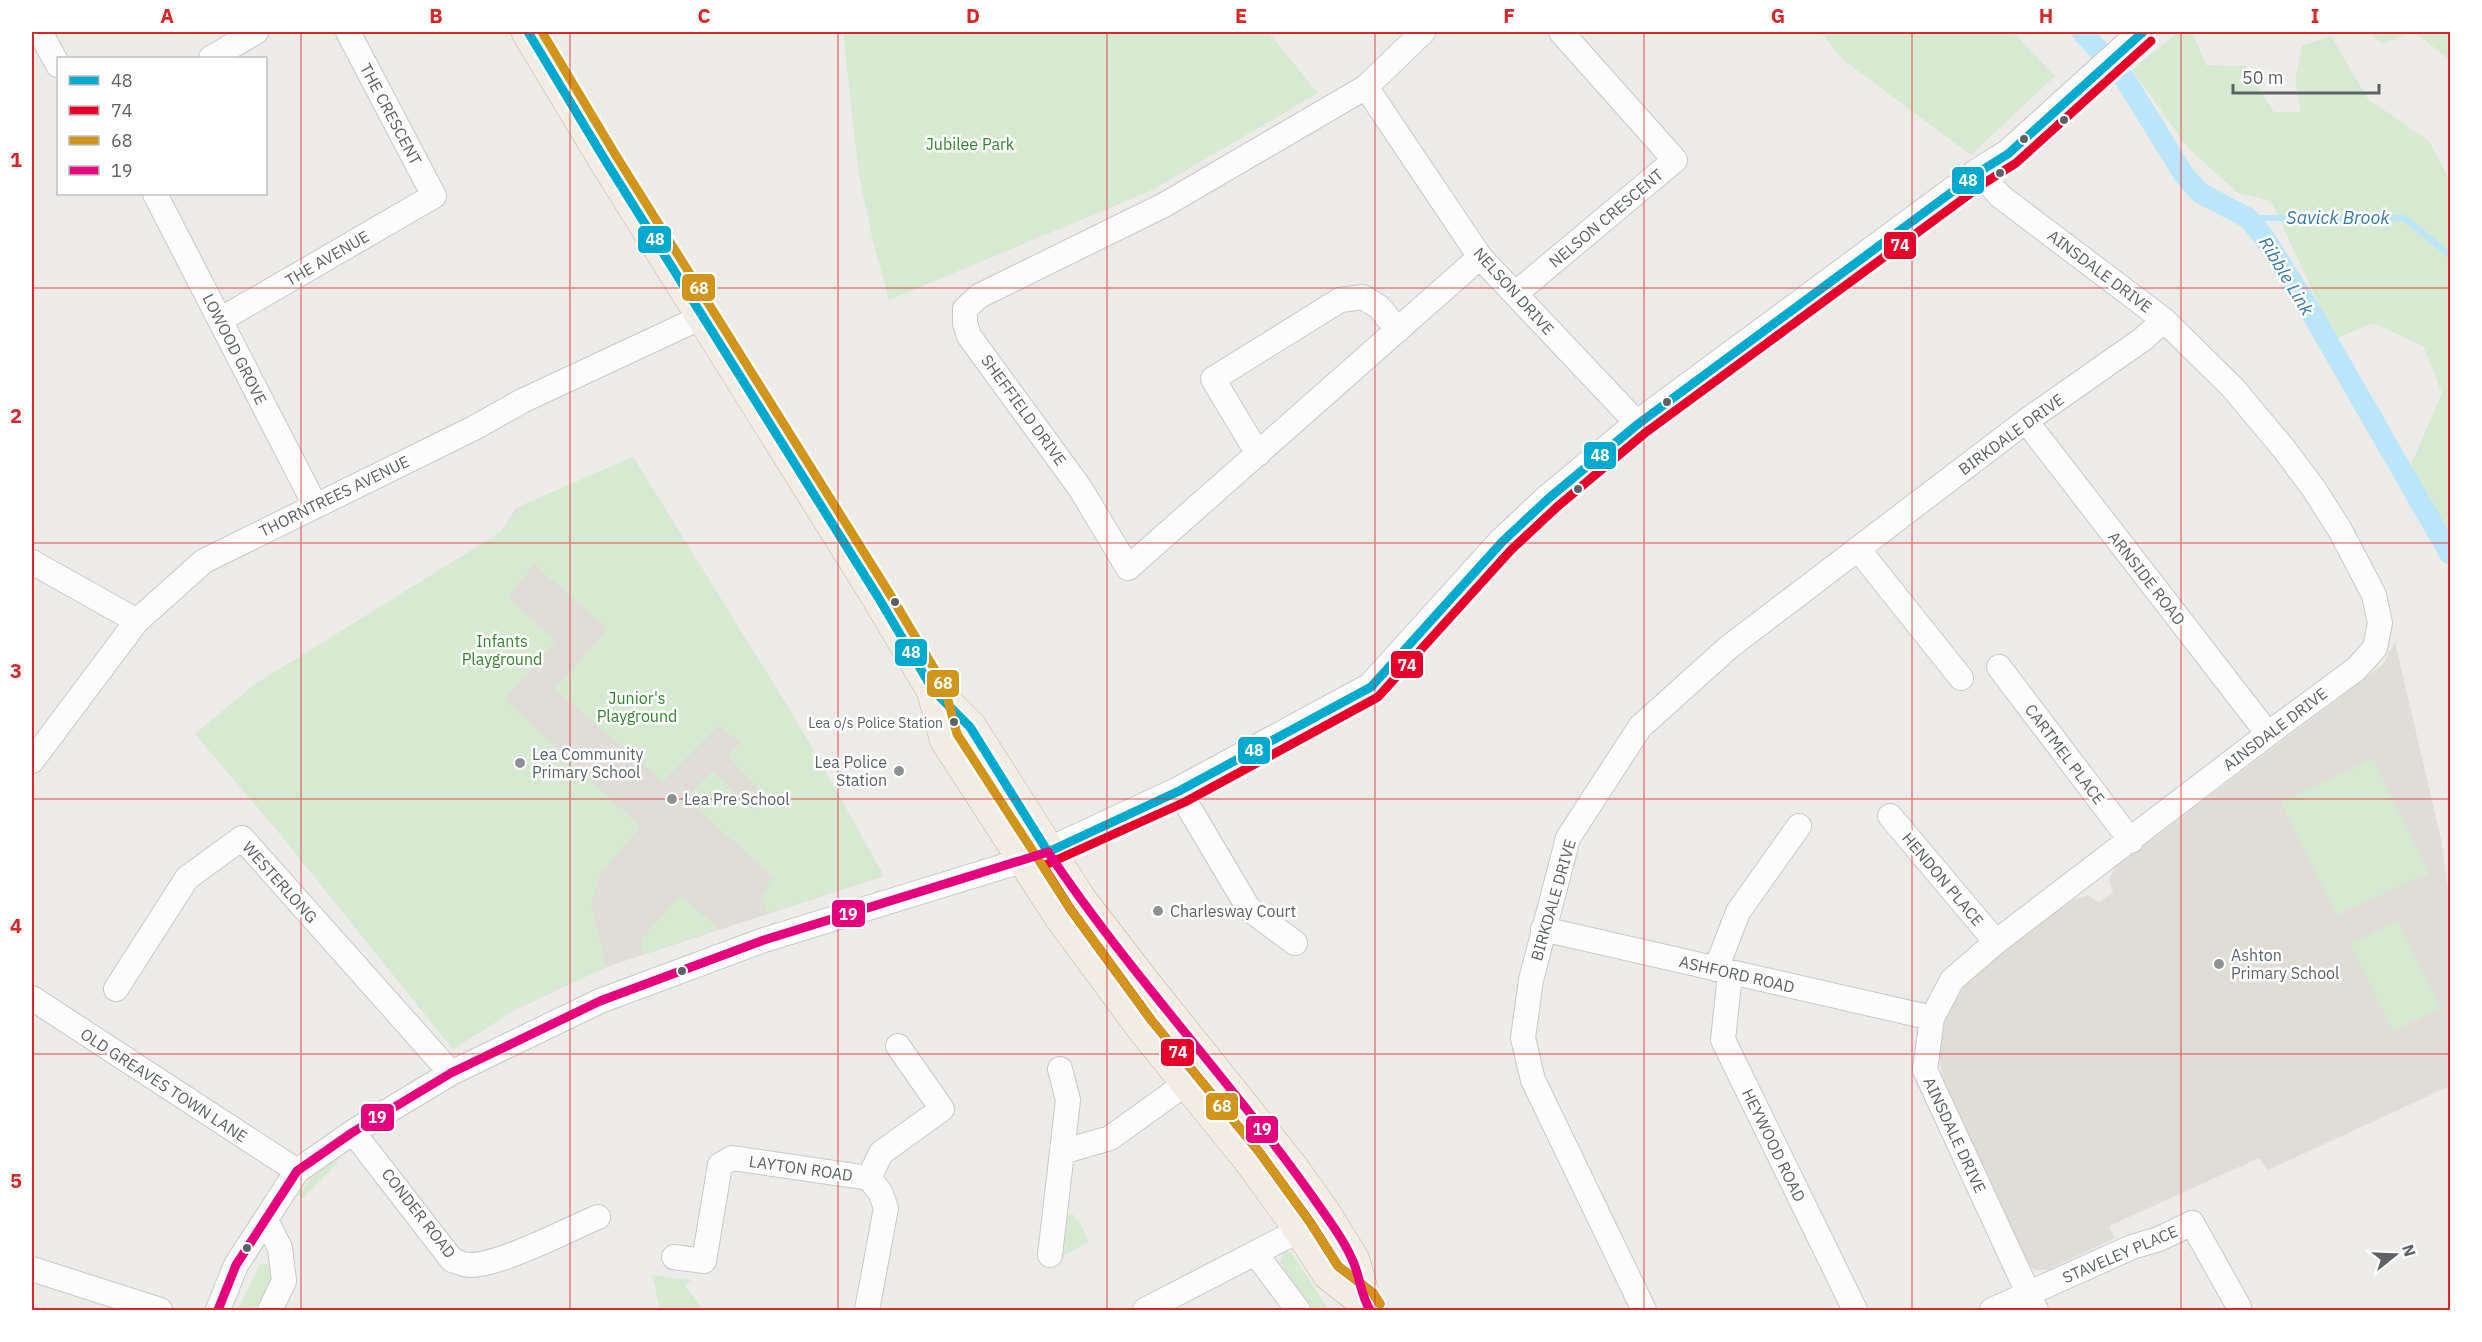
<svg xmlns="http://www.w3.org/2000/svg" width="2482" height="1342" font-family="'IBM Plex Sans',sans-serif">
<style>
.education{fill:#e0ddd7}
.green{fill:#d6ead2}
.water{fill:#bbe5f8}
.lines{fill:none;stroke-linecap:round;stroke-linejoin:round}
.stream{stroke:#bbe5f8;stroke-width:6}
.canal{stroke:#bbe5f8;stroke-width:21}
.minor-casing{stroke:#c8c8c9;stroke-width:26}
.tertiary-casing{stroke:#c8c8c9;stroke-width:30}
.trunk-casing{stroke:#c5b194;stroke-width:34}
.minor{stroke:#fcfcfc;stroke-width:24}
.tertiary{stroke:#fcfcfc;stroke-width:28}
.trunk{stroke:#f2ede4;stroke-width:33}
.bus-1-casing{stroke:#fff;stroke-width:14}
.bus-2-casing{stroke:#fff;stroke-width:14}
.bus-3-casing{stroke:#fff;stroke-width:14}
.bus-4-casing{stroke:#fff;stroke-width:14}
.bus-1{stroke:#00a9ce;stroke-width:9}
.bus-2{stroke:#e4002b;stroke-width:9}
.bus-3{stroke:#d0951a;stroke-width:9}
.bus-4{stroke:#e5007d;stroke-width:9}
.grid{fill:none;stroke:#d62828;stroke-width:1.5;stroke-opacity:0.55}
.bus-dot{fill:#5c6266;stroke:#fff;stroke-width:2}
.poi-dot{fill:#8f9294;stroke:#fff;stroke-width:2}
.labels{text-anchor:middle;stroke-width:5;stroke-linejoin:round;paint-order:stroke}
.bus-label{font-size:14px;fill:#5c6266;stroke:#fff;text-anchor:end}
.street-label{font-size:16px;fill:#5c6266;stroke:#fff}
.park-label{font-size:16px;fill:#34832f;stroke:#fff}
.poi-label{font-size:16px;fill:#5c6266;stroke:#fff;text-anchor:start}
.water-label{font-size:18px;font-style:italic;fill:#3779a6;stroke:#fff}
.line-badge{stroke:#fff;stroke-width:2}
.badge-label{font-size:16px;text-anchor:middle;font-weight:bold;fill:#fff}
.neatline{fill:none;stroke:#d62828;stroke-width:2}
.grid-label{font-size:20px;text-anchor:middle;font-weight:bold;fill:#d62828}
</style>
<rect width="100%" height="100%" fill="#edebe8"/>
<path class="education" d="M 633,457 L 801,728 L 884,876 L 606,967 L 515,1010 L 453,1049 L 271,823 L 195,734 L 254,685 L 501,532 L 515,509 Z
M 2395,642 L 2441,839 L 2450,904 L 2450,1086 L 2268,1170 L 2259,1158 L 2109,1226 L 2115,1238 L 2047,1270 L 2034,1270 L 2023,1258 L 1945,1091 L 1937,1047 L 1947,1015 L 1966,984 L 2008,945 L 2073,900 L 2088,895 L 2098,902 L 2113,893 L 2109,880 L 2114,868 L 2359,683 L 2383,664 Z"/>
<path class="green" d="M 843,32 L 1268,32 L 1318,93 L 1153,190 L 889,300 L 873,242 L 858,169 Z
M 1820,32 L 2013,32 L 2055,76 L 1971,155 L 1843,60 Z
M 2178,32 L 2192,32 L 2206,65 L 2245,66 L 2274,112 L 2301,112 L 2295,80 L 2302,46 L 2331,36 L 2368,99 L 2429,141 L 2450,181 L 2450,535 L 2411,465 L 2442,393 L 2423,346 L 2373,323 L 2335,339 L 2271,201 L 2238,193 L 2188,148 L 2132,70 Z
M 2369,32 L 2450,32 L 2450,60 L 2414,32 L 2382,44 Z
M 633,457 L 801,728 L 884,876 L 768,913 L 762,896 L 773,877 L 686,798 L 712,772 L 755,811 L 765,794 L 728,756 L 740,743 L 719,725 L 663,781 L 555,689 L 607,629 L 534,564 L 508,597 L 555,641 L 505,699 L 640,827 L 600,874 L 591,906 L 606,967 L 515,1010 L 453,1049 L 271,823 L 195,734 L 254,685 L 501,532 L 522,505 Z
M 2373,759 L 2429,873 L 2336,915 L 2281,802 Z
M 680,895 L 719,929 L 643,955 L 642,939 Z
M 2398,921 L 2441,1008 L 2393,1031 L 2350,944 Z
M 336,1159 L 337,1164 L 303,1198 L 297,1195 L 312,1177 Z
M 1072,1213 L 1077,1221 L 1079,1220 L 1089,1242 L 1061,1257 L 1067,1216 Z
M 1291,1252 L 1329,1310 L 1310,1310 L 1280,1263 L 1283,1253 Z
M 260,1264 L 271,1265 L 275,1285 C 264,1302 259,1310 237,1310 Z
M 652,1275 L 691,1280 L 685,1285 L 704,1310 L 660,1310 Z"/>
<path class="water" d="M 2359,382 L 2395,445 L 2391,452 L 2384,451 L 2348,388 L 2355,388 Z"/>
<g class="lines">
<path class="stream" d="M 2248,218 L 2404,218 L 2450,255"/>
<path class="canal" d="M 2082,32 L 2125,79 L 2184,175 L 2200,193 L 2248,218 L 2264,237 L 2311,312 L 2450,554"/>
<g class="minor-casing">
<path id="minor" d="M 40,32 L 58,65
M 1423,32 L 1366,87 L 1164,205 L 979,296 L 965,309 L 965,323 L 969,336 L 1080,488 L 1128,568 L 1480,257
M 211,58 L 256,32
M 1366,87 L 1480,257 L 1638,424
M 1979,172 L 2000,196 L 2164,320 L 2233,388 L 2284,449 L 2314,489 L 2340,530 L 2374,595 L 2380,623 L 2375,648 L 2356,669 L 2268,734 L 1996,942 L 1952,980 L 1932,1018 L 1925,1070 L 2036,1310
M 155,194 L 315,505
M 1515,294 L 1675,160 L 1561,32
M 220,320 L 434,196 L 348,32
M 2026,421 L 2268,734
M 1258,454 L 1213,379 L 1340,300 L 1363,297 L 1379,307 L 1398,330
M 1858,549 L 1961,678
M 32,562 L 137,621
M 1999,667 L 2131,841
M 32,761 L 137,621 L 204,561 L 474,428 L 522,401 L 704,316
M 1179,791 L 1249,909 L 1295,943
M 1890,816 L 1996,942
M 1543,929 L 1932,1018
M 1716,969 L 1738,912 L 1799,826
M 1730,974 L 1723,1040 L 1855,1310
M 116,989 L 187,878 L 242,838 L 451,1073
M 32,998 L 297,1171
M 353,1132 L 452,1260 C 458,1262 464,1265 470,1265 C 501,1265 567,1230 598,1217
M 1062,1152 L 1110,1138 L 1199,1074
M 266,1220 L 280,1248 L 284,1281 L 270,1310
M 1256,1254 L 1298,1310
M 1050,1255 L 1068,1100 L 1060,1069
M 674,1257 L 704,1261 L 720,1165 L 732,1158 L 869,1178
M 32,1269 L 160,1310
M 218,1310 L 236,1265 L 297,1171 L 353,1132 L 451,1073 L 600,1001 L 764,940 L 1024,860
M 867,1310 L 886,1208 L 880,1192 L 869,1178 L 881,1153 L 942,1109 L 898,1046
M 1145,1310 L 1288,1236 L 1312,1221
M 1644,1310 L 1533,1080 L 1523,1038 L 1531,980 L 1568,838 L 1640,727 L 1729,647 L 2026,421 L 2143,339 L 2164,320
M 1992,1310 L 2132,1247 L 2159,1239 L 2192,1223 L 2239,1307"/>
</g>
<g class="tertiary-casing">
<path id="tertiary" d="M 1029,858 L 1048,852 L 1179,791 L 1371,687 L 1502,542 L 1549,498 L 1638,424 L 1979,172 L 2008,154 L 2143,32"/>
</g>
<g class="trunk-casing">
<path id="trunk" d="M 528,32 L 605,160 L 878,597 L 933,690 L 970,727 L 1080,900 L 1144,983 L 1292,1168 L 1324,1213 L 1353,1260 L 1365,1302 L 1370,1310
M 934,693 L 946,739 L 1061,917 L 1143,1028 L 1250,1160 L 1300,1229 L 1329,1274 L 1365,1302"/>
</g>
<use href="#minor" class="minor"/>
<use href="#tertiary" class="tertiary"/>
<use href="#trunk" class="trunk"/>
<g class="bus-1-casing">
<path id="bus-1" d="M 528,32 L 605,160 L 878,597 L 933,690 L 970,727 L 1048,852
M 1048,852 L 1179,791 L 1371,687 L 1502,542 L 1549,498 L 1638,424 L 1979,172 L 2008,154 L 2143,32"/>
</g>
<g class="bus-2-casing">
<path id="bus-2" d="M 1380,1304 L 1373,1293 L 1338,1266 L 1310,1222 L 1260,1153 L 1152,1021 L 1071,910 L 1043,866 L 1185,802 L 1378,697 L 1511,550 L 1557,507 L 1645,433 L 1986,182 L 2016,163 L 2151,41"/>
</g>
<g class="bus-3-casing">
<path id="bus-3" d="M 542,32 L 615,154 L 888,591 L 944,685 L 957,734 L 1071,910 L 1152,1021 L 1260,1153 L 1310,1222 L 1338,1266 L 1373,1293 L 1380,1304"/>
</g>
<g class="bus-4-casing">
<path id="bus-4" d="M 218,1310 L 236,1265 L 297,1171 L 353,1132 L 451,1073 L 600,1001 L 764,940 L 1048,852 C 1132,978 1238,1088 1324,1213 C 1334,1227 1345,1243 1352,1259 C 1360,1275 1360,1294 1370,1310"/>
</g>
<use href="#bus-1" class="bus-1"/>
<use href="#bus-2" class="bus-2"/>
<use href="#bus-3" class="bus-3"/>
<use href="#bus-4" class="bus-4"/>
</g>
<path class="grid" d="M 301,32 L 301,1310M 570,32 L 570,1310M 838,32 L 838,1310M 1107,32 L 1107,1310M 1375,32 L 1375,1310M 1644,32 L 1644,1310M 1912,32 L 1912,1310M 2181,32 L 2181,1310M 32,288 L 2450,288M 32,543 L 2450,543M 32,799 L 2450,799M 32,1054 L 2450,1054"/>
<g class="bus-dot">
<circle cx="2064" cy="120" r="5"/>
<circle cx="2024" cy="139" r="5"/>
<circle cx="2000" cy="173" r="5"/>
<circle cx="1667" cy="402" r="5"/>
<circle cx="1578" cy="489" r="5"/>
<circle cx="895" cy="602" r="5"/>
<circle cx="954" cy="722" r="5"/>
<circle cx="682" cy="971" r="5"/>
<circle cx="247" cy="1248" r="5"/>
</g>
<g class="poi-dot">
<circle cx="520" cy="763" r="6"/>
<circle cx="899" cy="771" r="6"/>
<circle cx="672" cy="799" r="6"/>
<circle cx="1158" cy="911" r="6"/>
<circle cx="2219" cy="964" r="6"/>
</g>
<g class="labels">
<g class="bus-label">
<text x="943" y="728">Lea o/s Police Station</text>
</g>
<g class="street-label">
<text transform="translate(391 114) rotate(62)" y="6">THE CRESCENT</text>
<text transform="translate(1606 218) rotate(-40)" y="6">NELSON CRESCENT</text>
<text transform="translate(327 258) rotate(-30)" y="6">THE AVENUE</text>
<text transform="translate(2100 271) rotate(37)" y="6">AINSDALE DRIVE</text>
<text transform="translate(1514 291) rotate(48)" y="6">NELSON DRIVE</text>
<text transform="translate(235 349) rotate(63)" y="6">LOWOOD GROVE</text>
<text transform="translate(1024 410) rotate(54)" y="6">SHEFFIELD DRIVE</text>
<text transform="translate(2011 434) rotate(-36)" y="6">BIRKDALE DRIVE</text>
<text transform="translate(334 496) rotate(-26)" y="6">THORNTREES AVENUE</text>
<text transform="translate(2147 578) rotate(52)" y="6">ARNSIDE ROAD</text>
<text transform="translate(2275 729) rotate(-37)" y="6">AINSDALE DRIVE</text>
<text transform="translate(2065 754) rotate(53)" y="6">CARTMEL PLACE</text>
<text transform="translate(1943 879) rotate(50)" y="6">HENDON PLACE</text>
<text transform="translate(280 882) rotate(48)" y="6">WESTERLONG</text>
<text transform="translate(1553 900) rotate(-74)" y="6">BIRKDALE DRIVE</text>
<text transform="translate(1737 974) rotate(13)" y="6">ASHFORD ROAD</text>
<text transform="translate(164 1085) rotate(33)" y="6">OLD GREAVES TOWN LANE</text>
<text transform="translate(1955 1135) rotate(65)" y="6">AINSDALE DRIVE</text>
<text transform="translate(1774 1145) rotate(64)" y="6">HEYWOOD ROAD</text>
<text transform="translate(801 1168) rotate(8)" y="6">LAYTON ROAD</text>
<text transform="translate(419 1213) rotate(52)" y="6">CONDER ROAD</text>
<text transform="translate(2120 1254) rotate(-23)" y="6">STAVELEY PLACE</text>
</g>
<g class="park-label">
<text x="970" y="150">Jubilee Park</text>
<text x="502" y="647">Infants<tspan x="502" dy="18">Playground</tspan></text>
<text x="637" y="704">Junior's<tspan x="637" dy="18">Playground</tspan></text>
</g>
<g class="poi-label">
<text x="532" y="760">Lea Community<tspan x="532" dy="18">Primary School</tspan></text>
<text x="887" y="768" text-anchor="end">Lea Police<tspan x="887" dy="18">Station</tspan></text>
<text x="684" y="805">Lea Pre School</text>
<text x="1170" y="917">Charlesway Court</text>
<text x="2231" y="961">Ashton<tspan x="2231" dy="18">Primary School</tspan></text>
</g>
<g class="water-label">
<text x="2338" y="224">Savick Brook</text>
<text transform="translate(2286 276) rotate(59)" y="6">Ribble Link</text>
</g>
</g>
<g class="line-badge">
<rect x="1951" y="166" width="34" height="29" rx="6" fill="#00a9ce"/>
<rect x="637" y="225" width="35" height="29" rx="6" fill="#00a9ce"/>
<rect x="1883" y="231" width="34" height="29" rx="6" fill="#e4002b"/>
<rect x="681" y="273" width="35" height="29" rx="6" fill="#d0951a"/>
<rect x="1583" y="441" width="34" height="29" rx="6" fill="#00a9ce"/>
<rect x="894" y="638" width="34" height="29" rx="6" fill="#00a9ce"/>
<rect x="1390" y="650" width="34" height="29" rx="6" fill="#e4002b"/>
<rect x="926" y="669" width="34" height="29" rx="6" fill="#d0951a"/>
<rect x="1237" y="736" width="34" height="29" rx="6" fill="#00a9ce"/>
<rect x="831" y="899" width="35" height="29" rx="6" fill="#e5007d"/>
<rect x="1160" y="1038" width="35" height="29" rx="6" fill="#e4002b"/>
<rect x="1205" y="1092" width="34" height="29" rx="6" fill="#d0951a"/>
<rect x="360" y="1103" width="35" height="29" rx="6" fill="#e5007d"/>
<rect x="1245" y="1115" width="34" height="29" rx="6" fill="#e5007d"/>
</g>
<g class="badge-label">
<text x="1968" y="186">48</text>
<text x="655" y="245">48</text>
<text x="1900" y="251">74</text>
<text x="699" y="294">68</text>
<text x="1600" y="461">48</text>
<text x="911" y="658">48</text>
<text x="1407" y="671">74</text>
<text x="943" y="689">68</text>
<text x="1254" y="756">48</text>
<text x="848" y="920">19</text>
<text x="1178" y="1058">74</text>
<text x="1222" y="1112">68</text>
<text x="377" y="1123">19</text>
<text x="1262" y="1135">19</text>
</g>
<rect width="2482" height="1342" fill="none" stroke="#ffffff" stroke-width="66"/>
<rect x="57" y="57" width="210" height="138" fill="#ffffff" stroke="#bec0c2" stroke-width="1.5"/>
<rect x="69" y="76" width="30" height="9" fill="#00a9ce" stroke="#bec0c2" stroke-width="1.5"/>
<text x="111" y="87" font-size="18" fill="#5c6266">48</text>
<rect x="69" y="106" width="30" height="9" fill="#e4002b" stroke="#bec0c2" stroke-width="1.5"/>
<text x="111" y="117" font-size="18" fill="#5c6266">74</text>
<rect x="69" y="136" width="30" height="9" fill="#d0951a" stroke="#bec0c2" stroke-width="1.5"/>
<text x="111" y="147" font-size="18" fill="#5c6266">68</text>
<rect x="69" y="166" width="30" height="9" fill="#e5007d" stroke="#bec0c2" stroke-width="1.5"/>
<text x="111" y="177" font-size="18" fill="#5c6266">19</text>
<g transform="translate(2395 1255) rotate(72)" stroke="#ffffff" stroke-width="4.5" paint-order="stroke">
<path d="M0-4.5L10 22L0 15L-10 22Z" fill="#5c6266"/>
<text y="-9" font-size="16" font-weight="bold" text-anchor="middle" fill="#5c6266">N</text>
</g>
<path d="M2233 84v9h146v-9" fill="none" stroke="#5c6266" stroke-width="3"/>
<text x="2242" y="84" font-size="18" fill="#5c6266" stroke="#ffffff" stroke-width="4.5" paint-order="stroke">50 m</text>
<rect x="33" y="33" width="2416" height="1276" class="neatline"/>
<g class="grid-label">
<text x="167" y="23">A</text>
<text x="436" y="23">B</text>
<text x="704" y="23">C</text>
<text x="973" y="23">D</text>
<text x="1241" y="23">E</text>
<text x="1509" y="23">F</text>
<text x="1778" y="23">G</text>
<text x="2046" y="23">H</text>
<text x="2315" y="23">I</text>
<text x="16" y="167">1</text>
<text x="16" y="423">2</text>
<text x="16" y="678">3</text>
<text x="16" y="933">4</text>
<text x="16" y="1188">5</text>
</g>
</svg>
